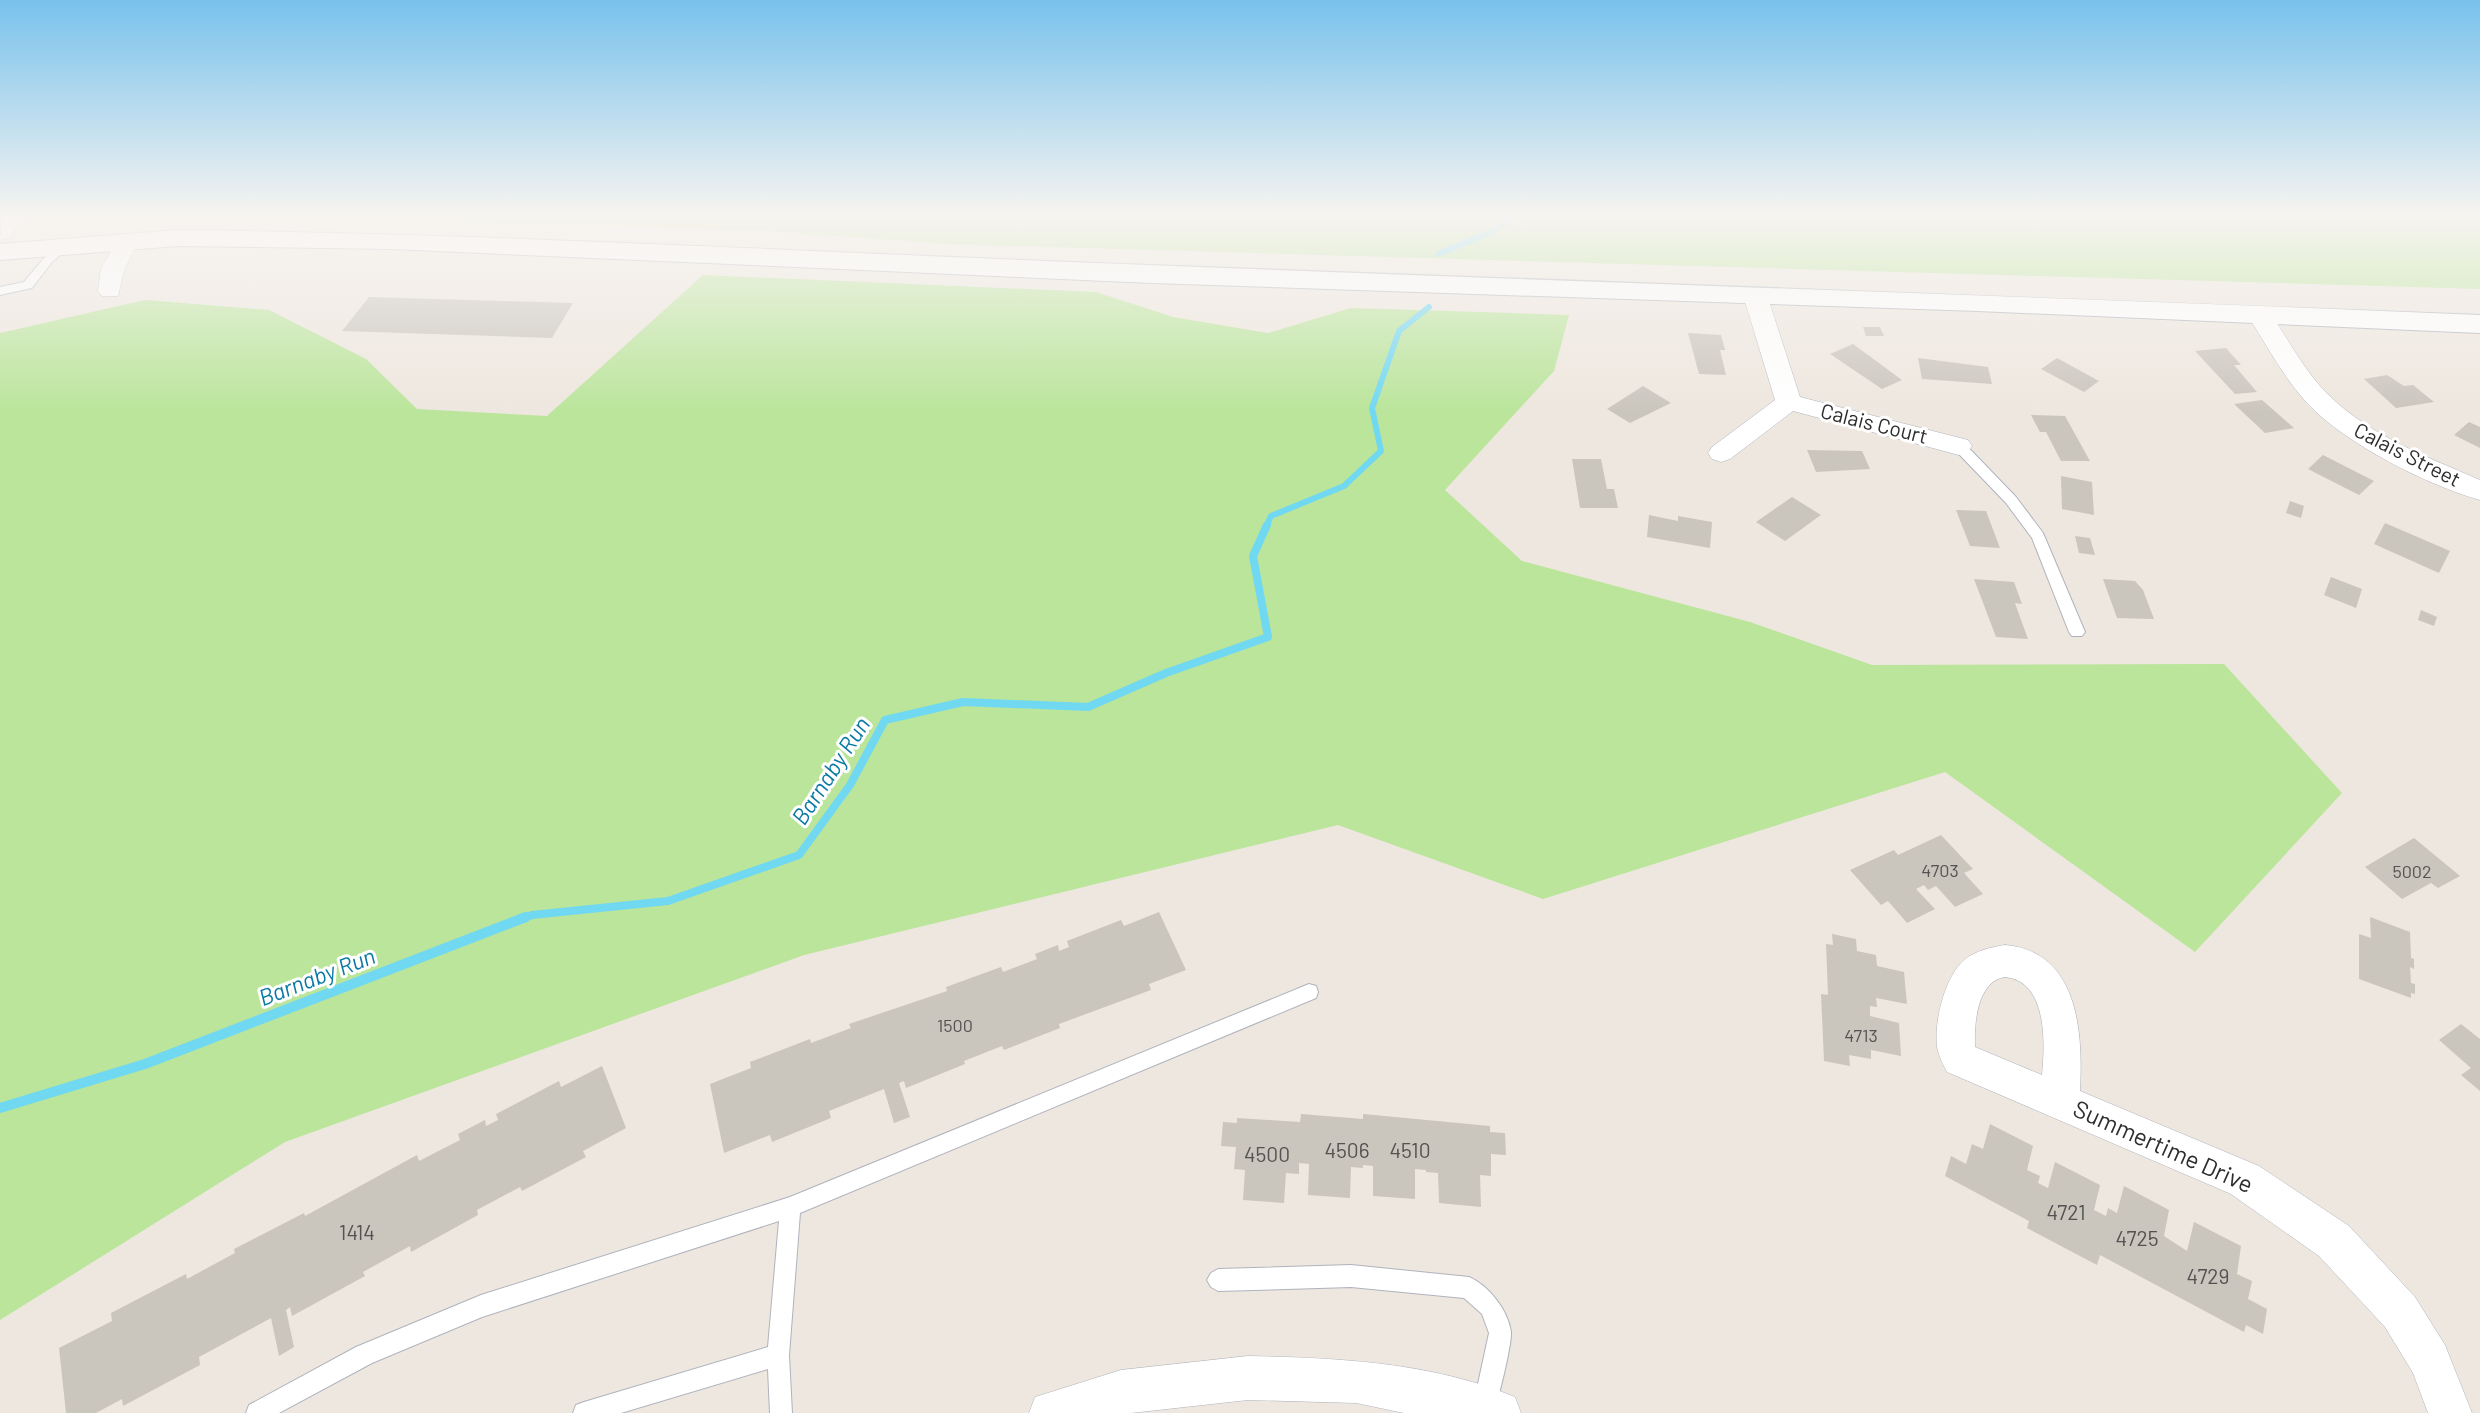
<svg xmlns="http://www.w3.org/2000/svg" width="2480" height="1413" font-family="Barlow,sans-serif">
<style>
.green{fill:#bae59b}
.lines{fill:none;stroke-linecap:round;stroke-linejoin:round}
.stream-far2{stroke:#71d8f1;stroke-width:6}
.stream-far1{stroke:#71d8f1;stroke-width:8}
.stream{stroke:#71d8f1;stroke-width:10}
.building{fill:#cac5bd}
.lane-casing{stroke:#afb3bd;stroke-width:2}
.street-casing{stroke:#afb3bd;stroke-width:1}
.secondary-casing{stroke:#afb3bd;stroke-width:2}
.lane{fill:#fff;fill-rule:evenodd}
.street{fill:#fff;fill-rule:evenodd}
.secondary{fill:#fff;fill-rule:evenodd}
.labels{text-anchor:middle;stroke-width:6;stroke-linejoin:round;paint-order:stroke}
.number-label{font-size:18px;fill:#545351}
.street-label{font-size:21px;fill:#2d2d2d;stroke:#fff}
.near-number-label{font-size:21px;fill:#545351}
.water-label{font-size:23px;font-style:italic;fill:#0b79a3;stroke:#fff}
.near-street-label{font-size:24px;fill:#2d2d2d;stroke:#fff}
</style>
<rect width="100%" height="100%" fill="#eee7df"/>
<path class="green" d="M 319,215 L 2480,215 L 2480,289 L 945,244 L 751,230 L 495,224 Z
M 703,275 L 1096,292 L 1173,317 L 1268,333 L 1351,308 L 1569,315 L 1554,371 L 1445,490 L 1522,561 L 1750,622 L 1872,665 L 2224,664 L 2342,793 L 2195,952 L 1945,772 L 1543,899 L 1338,825 L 804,955 L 285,1142 L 0,1320 L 0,333 L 145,300 L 269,310 L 366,359 L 417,409 L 547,416 Z"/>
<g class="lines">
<path class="stream-far2" d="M 1438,254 L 1491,232 L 1516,215
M 1266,527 L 1271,516 L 1344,486 L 1381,451 L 1372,408 L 1399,331 L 1429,307"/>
<path class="stream-far1" d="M 521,919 L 532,915 L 668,901 L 799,855 L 850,785 L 885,720 L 963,702 L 1088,707 L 1166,673 L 1268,637 L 1253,556 L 1267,525"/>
<path class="stream" d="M 0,1108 L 145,1064 L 526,917"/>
</g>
<path class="building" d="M 369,297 L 573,303 L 552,338 L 342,331 Z
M 1863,327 L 1880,327 L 1884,336 L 1866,336 Z
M 1688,333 L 1721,335 L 1725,350 L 1720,350 L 1726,375 L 1699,374 Z
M 1853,344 L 1902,380 L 1882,389 L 1830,354 Z
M 2226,348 L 2241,365 L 2234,365 L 2257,392 L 2235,394 L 2195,351 Z
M 1918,358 L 1988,367 L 1992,384 L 1922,379 Z
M 2057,358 L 2099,381 L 2084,392 L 2041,369 Z
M 2387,375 L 2404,386 L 2413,385 L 2434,402 L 2396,408 L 2364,379 Z
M 1643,386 L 1671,403 L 1630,423 L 1607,409 Z
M 2262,400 L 2294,428 L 2265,433 L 2234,404 Z
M 2031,415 L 2065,416 L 2090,461 L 2061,461 L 2046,432 L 2040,432 Z
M 2469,422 L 2480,427 L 2480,448 L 2454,435 Z
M 1807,450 L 1862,451 L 1870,469 L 1816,472 Z
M 2323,455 L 2374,481 L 2359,495 L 2308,469 Z
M 1572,459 L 1601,459 L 1607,489 L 1614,489 L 1618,508 L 1580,508 Z
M 2061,476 L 2092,482 L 2094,515 L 2062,509 Z
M 1792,497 L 1821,515 L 1785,541 L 1756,522 Z
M 2290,501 L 2304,506 L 2301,518 L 2286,513 Z
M 1956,510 L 1986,511 L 2000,548 L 1970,546 Z
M 1649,515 L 1678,521 L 1678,516 L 1712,522 L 1710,548 L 1647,537 Z
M 2385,523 L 2450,551 L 2439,573 L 2374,544 Z
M 2075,536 L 2090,538 L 2095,555 L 2079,553 Z
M 2331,577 L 2362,589 L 2356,608 L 2324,595 Z
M 1974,579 L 2014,582 L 2022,604 L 2015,603 L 2028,639 L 1996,637 Z
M 2103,579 L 2135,581 L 2143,590 L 2154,619 L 2117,618 Z
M 2421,610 L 2437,617 L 2434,626 L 2418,620 Z
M 1941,835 L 1973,869 L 1964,873 L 1983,894 L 1955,907 L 1936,886 L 1928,890 L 1924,885 L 1916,889 L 1935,909 L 1907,923 L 1888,901 L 1881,905 L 1850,870 L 1894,850 L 1898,855 Z
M 2414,838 L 2460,876 L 2438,888 L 2431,883 L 2402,899 L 2365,867 Z
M 1159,912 L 1186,970 L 1149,984 L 1151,990 L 1059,1024 L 1060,1028 L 1004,1050 L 1002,1046 L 964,1061 L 965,1064 L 906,1088 L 904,1081 L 899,1083 L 910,1117 L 894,1123 L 884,1089 L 829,1111 L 831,1118 L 772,1142 L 770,1135 L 724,1153 L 710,1084 L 751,1068 L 750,1062 L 810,1039 L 811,1043 L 851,1028 L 849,1024 L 947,991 L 946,987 L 1001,967 L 1003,972 L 1037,959 L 1035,954 L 1058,945 L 1059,951 L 1069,947 L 1067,941 L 1121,920 L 1124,926 Z
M 2370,917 L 2410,932 L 2411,958 L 2414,959 L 2414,969 L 2410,967 L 2411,983 L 2415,984 L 2415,994 L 2411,993 L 2411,998 L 2359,979 L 2359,934 L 2371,938 Z
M 1832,934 L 1856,939 L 1857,951 L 1876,955 L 1877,966 L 1904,972 L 1907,1004 L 1876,998 L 1877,1007 L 1870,1006 L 1870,1016 L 1899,1023 L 1901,1056 L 1871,1050 L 1871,1059 L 1849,1055 L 1850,1066 L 1824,1061 L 1821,994 L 1828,995 L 1826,944 L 1833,945 Z
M 2461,1024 L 2480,1039 L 2480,1091 L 2461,1075 L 2471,1068 L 2439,1040 Z
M 602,1066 L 626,1128 L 583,1151 L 586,1157 L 522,1191 L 520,1187 L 477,1210 L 478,1215 L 411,1252 L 410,1246 L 363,1272 L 365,1276 L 292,1316 L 290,1307 L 286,1310 L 294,1347 L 279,1356 L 271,1318 L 199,1357 L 200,1365 L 123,1406 L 122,1399 L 96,1413 L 66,1413 L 59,1348 L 112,1321 L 111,1313 L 186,1274 L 187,1279 L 235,1253 L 234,1249 L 304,1213 L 305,1216 L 417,1155 L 419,1161 L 460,1140 L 458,1134 L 485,1120 L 486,1126 L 498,1120 L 496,1114 L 559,1081 L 561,1087 Z
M 1301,1114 L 1363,1119 L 1363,1114 L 1490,1126 L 1490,1132 L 1505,1133 L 1506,1155 L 1491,1154 L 1491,1176 L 1480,1175 L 1481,1207 L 1439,1203 L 1438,1173 L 1426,1172 L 1426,1170 L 1415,1169 L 1415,1199 L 1373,1196 L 1373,1166 L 1363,1165 L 1363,1168 L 1351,1167 L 1350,1198 L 1308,1195 L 1309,1164 L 1299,1163 L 1299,1174 L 1286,1173 L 1284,1203 L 1243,1200 L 1245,1170 L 1234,1169 L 1236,1147 L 1221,1146 L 1223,1122 L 1237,1123 L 1237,1118 L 1300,1122 Z
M 1990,1124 L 2033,1146 L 2027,1170 L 2040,1176 L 2038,1183 L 2048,1188 L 2055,1162 L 2100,1185 L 2094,1210 L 2106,1216 L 2108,1208 L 2117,1213 L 2124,1186 L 2169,1210 L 2164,1236 L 2187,1251 L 2194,1222 L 2241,1246 L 2237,1274 L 2252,1281 L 2248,1299 L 2267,1309 L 2263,1334 L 2246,1325 L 2244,1332 L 2100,1255 L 2097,1265 L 2027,1228 L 2029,1221 L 1945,1176 L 1951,1156 L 1966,1164 L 1972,1144 L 1983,1149 Z"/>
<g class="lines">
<g class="lane-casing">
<path id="lane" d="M 65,242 L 69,243 L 69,247 L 52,262 L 32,288 L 0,295 L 0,287 L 24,282 L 44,258 Z
M 1959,442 L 1964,443 L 2016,497 L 2043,533 L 2085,632 L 2082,636 L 2072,636 L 2069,632 L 2032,538 L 2006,503 L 1954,449 L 1952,446 Z
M 1309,984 L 1316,986 L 1318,992 L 1316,998 L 800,1213 L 789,1355 L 792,1413 L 770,1413 L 768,1369 L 621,1413 L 573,1413 L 576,1405 L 584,1402 L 768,1347 L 779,1221 L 482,1317 L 372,1363 L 279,1413 L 246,1413 L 249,1405 L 356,1347 L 481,1295 L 790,1197 Z
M 1351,1265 L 1469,1277 C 1489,1286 1508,1310 1511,1332 C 1512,1344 1498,1401 1493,1413 L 1475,1413 L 1473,1407 L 1489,1333 L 1482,1314 L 1464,1298 L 1351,1287 L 1218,1291 L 1211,1287 L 1207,1280 L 1211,1273 L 1218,1269 Z"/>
</g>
<g class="street-casing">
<path id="street" d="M 3,215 L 25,215 L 8,238 L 0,240 Z
M 128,234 L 139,241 L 125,268 L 118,296 L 102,296 L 98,291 L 101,268 L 120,236 Z
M 1755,288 L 1763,290 L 1767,295 L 1800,397 L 1968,440 L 1972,446 L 1968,452 L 1959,455 L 1793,411 L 1730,459 L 1721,462 L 1712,459 L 1708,453 L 1712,447 L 1775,400 L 1743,295 L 1747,290 Z
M 2260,309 L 2269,311 C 2286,336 2300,363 2320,386 C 2362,433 2423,455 2480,480 L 2480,500 C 2427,485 2346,444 2308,404 C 2284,378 2267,346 2248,316 L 2251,311 Z
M 2005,945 C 2079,951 2083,1033 2080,1091 L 2259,1166 L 2349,1226 L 2415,1297 L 2445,1345 L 2472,1413 L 2428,1413 L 2413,1373 L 2385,1327 L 2319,1256 L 2231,1194 L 1947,1072 C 1943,1064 1938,1055 1937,1046 C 1934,1021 1945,977 1964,960 C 1975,951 1991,947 2005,945 ZM 2005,977 C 2048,981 2045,1044 2042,1075 L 1975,1047 C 1974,1024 1977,981 2005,977 Z
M 1248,1356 C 1338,1358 1431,1362 1515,1397 L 1521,1413 L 1404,1413 L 1356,1403 L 1248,1400 L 1131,1413 L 1029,1413 L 1035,1397 L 1121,1370 Z"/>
</g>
<g class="secondary-casing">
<path id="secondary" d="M 178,230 C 502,234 826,253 1150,265 C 1593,283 2037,296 2480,315 L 2480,333 L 1978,311 L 1152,283 L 393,249 L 178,246 L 0,260 L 0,244 Z"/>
</g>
<use href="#lane" class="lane"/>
<use href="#street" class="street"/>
<use href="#secondary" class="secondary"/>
</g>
<linearGradient id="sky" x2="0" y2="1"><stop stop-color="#78c2ec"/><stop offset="0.52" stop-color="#f7f4f1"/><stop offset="1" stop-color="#f7f4f1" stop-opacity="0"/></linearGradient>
<rect width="2480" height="413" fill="url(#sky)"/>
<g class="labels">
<g class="number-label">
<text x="1940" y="877">4703</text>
<text x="2412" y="878">5002</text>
<text x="955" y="1032">1500</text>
<text x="1861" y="1042">4713</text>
</g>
<g class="street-label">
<text transform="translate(1874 424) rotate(14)" y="7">Calais Court</text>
<text transform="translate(2407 455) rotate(27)" y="7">Calais Street</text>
</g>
<g class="near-number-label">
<text x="1347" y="1158">4506</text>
<text x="1410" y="1158">4510</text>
<text x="1267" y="1162">4500</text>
<text x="2066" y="1220">4721</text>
<text x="357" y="1240">1414</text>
<text x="2137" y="1246">4725</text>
<text x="2208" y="1284">4729</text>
</g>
<g class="water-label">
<text transform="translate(831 771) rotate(-57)" y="8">Barnaby Run</text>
<text transform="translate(317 977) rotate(-21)" y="8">Barnaby Run</text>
</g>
<g class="near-street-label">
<text transform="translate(2163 1147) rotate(24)" y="8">Summertime Drive</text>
</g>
</g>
</svg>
